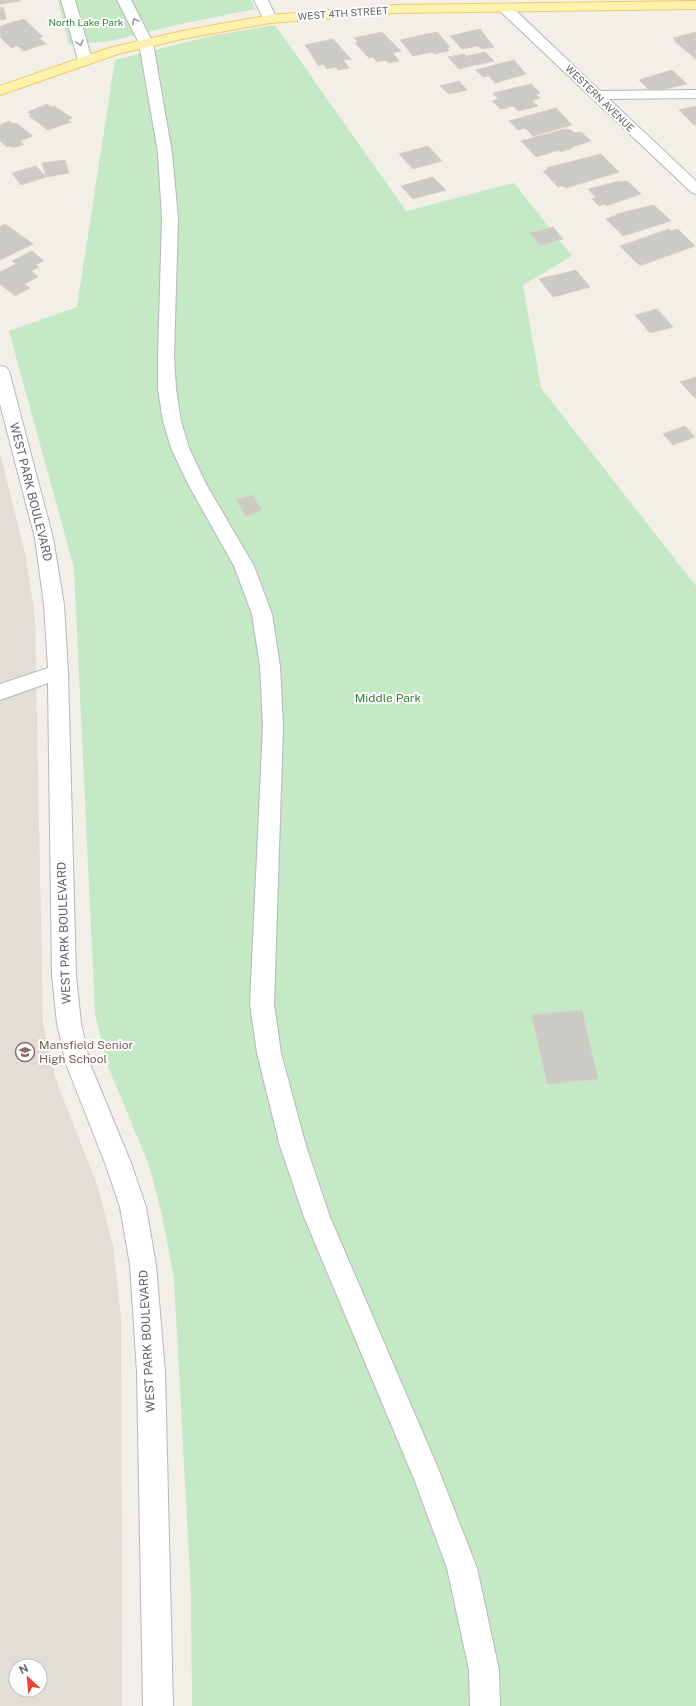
<svg xmlns="http://www.w3.org/2000/svg" width="696" height="1706" font-family="'Public Sans',sans-serif">
<style>
.education{fill:#e1ded6;fill-rule:evenodd}
.green{fill:#c5e8c5}
.building{fill:#cccac5;stroke:#d6d1c6}
.lines{fill:none;stroke-linecap:round;stroke-linejoin:round}
.minor-casing{stroke:#b5b8bc;stroke-width:2}
.major-casing{stroke:#f2c960;stroke-width:2}
.minor{fill:#fff;fill-rule:evenodd}
.major{fill:#fff2af;fill-rule:evenodd}
.oneway{stroke:#979a9d}
.labels{text-anchor:middle;stroke-width:4;stroke-linejoin:round;paint-order:stroke}
.far-street-label{font-size:10px;fill:#5f6368;stroke:#fff}
.far-park-label{font-size:10px;fill:#348238;stroke:#fff}
.street-label{font-size:12px;fill:#5f6368;stroke:#fff}
.park-label{font-size:12px;fill:#348238;stroke:#fff}
.education-label{font-size:12px;fill:#785e54;stroke:#fff;text-anchor:start}
</style>
<rect width="100%" height="100%" fill="#f1efe8"/>
<path class="education" d="M 0,453 L 26,558 L 35,618 L 43,1024 L 56,1080 L 98,1187 L 113,1246 L 121,1317 L 122,1706 L 0,1706 ZM 16,1666 L 40,1666 L 40,1690 L 16,1690 Z"/>
<path class="green" d="M 58,0 L 251,0 L 255,9 L 176,25 L 111,41 L 69,45 Z
M 275,25 L 406,211 L 514,183 L 572,256 L 523,285 L 541,388 L 696,586 L 696,1706 L 192,1706 L 191,1594 L 174,1278 L 162,1215 L 149,1165 L 107,1064 L 95,1013 L 74,568 L 9,331 L 77,307 L 115,60 L 211,36 Z"/>
<path class="building" d="M 0,0 L 20,0 L 20,1 L 0,4 Z
M 3,7 L 6,19 L 0,20 L 0,8 Z
M 24,19 L 43,37 L 39,38 L 46,44 L 23,51 L 18,46 L 11,48 L 0,37 L 0,26 Z
M 480,29 L 494,47 L 482,49 L 478,46 L 462,49 L 450,36 Z
M 382,32 L 401,51 L 393,53 L 399,61 L 388,63 L 386,60 L 377,62 L 373,57 L 369,58 L 355,43 L 358,42 L 354,38 Z
M 437,32 L 450,47 L 447,48 L 449,51 L 434,54 L 432,52 L 413,56 L 400,40 Z
M 695,32 L 696,33 L 696,59 L 674,41 L 676,41 L 673,38 Z
M 333,39 L 351,59 L 343,60 L 349,68 L 338,70 L 336,67 L 327,69 L 323,64 L 319,66 L 305,45 Z
M 485,52 L 494,61 L 476,65 L 467,56 Z
M 464,54 L 475,65 L 459,69 L 448,57 Z
M 514,60 L 526,74 L 495,83 L 489,76 L 483,77 L 476,70 Z
M 672,70 L 687,84 L 651,92 L 639,80 Z
M 459,81 L 467,90 L 449,94 L 440,86 Z
M 531,84 L 540,93 L 536,94 L 540,98 L 532,101 L 538,106 L 518,111 L 513,106 L 501,109 L 492,101 L 498,99 L 493,93 Z
M 47,104 L 52,107 L 54,106 L 72,118 L 68,120 L 71,122 L 48,130 L 29,116 L 32,115 L 28,112 Z
M 696,106 L 696,125 L 694,125 L 679,110 Z
M 556,108 L 572,125 L 533,136 L 525,128 L 518,130 L 509,121 Z
M 9,121 L 13,124 L 16,123 L 33,136 L 20,141 L 24,144 L 13,148 L 10,146 L 7,147 L 0,141 L 0,125 Z
M 565,129 L 571,130 L 574,133 L 581,132 L 591,141 L 571,147 L 573,148 L 560,152 L 559,150 L 536,157 L 521,141 Z
M 428,146 L 442,161 L 413,169 L 399,154 Z
M 601,154 L 619,172 L 566,188 L 563,186 L 558,187 L 543,171 L 548,170 L 546,168 Z
M 65,160 L 69,173 L 46,177 L 42,163 Z
M 36,166 L 46,177 L 21,185 L 12,173 Z
M 433,177 L 446,190 L 413,199 L 401,186 Z
M 619,181 L 621,182 L 627,181 L 641,194 L 606,206 L 604,204 L 599,206 L 592,199 L 596,198 L 588,189 Z
M 654,205 L 671,221 L 623,236 L 606,219 L 617,215 L 616,214 Z
M 5,224 L 33,244 L 0,260 L 0,227 Z
M 553,227 L 563,239 L 540,245 L 530,233 Z
M 669,229 L 671,231 L 678,229 L 695,246 L 642,265 L 638,264 L 620,246 Z
M 32,251 L 44,261 L 35,265 L 39,267 L 31,271 L 38,277 L 24,284 L 30,288 L 15,296 L 0,284 L 0,272 L 16,264 L 12,261 Z
M 576,270 L 590,287 L 553,297 L 539,279 Z
M 657,309 L 673,327 L 650,333 L 635,315 Z
M 696,377 L 696,399 L 680,382 Z
M 685,426 L 695,437 L 673,445 L 663,434 Z
M 252,495 L 262,510 L 246,516 L 236,500 Z
M 582,1010 L 598,1079 L 547,1084 L 532,1015 Z"/>
<g class="lines">
<g class="minor-casing">
<path id="minor" d="M 61,0 L 75,0 L 92,60 L 90,63 L 80,63 L 78,60 Z
M 117,0 L 131,0 L 153,43 L 172,153 L 178,218 L 174,357 L 176,389 L 181,421 L 189,448 L 206,484 L 254,566 L 272,614 L 280,666 L 283,726 L 274,1004 L 281,1053 L 306,1146 L 330,1217 L 438,1468 L 477,1568 L 499,1670 L 500,1706 L 470,1706 L 469,1670 L 447,1568 L 414,1479 L 304,1217 L 280,1146 L 257,1053 L 250,1004 L 263,726 L 260,666 L 252,614 L 234,566 L 188,484 L 171,448 L 163,421 L 158,389 L 158,357 L 162,218 L 158,153 L 139,43 Z
M 254,0 L 268,0 L 277,19 L 275,22 L 265,22 Z
M 505,4 L 510,5 L 600,91 L 696,90 L 696,98 L 609,99 L 696,181 L 696,194 L 691,192 L 500,11 L 498,8 L 500,5 Z
M 0,366 L 6,367 L 9,371 L 53,538 L 64,605 L 68,672 L 76,976 L 81,1023 L 90,1064 L 131,1163 L 146,1207 L 156,1265 L 165,1372 L 173,1706 L 143,1706 L 137,1372 L 130,1265 L 120,1207 L 105,1163 L 66,1064 L 57,1023 L 52,976 L 48,683 L 0,700 L 0,684 L 48,668 L 44,605 L 35,538 L 0,404 Z"/>
</g>
<g class="major-casing">
<path id="major" d="M 696,1 L 696,9 L 395,13 L 270,23 L 182,39 L 118,54 L 0,95 L 0,86 L 109,48 L 182,31 L 270,15 L 395,5 Z"/>
</g>
<use href="#minor" class="minor"/>
<use href="#major" class="major"/>
</g>
<defs><path id="oneway-chevron" d="M-2-3.5L2.5 0L-2 3.5" fill="none" stroke-width="1.6" stroke-linecap="round" stroke-linejoin="round"/></defs>
<g class="oneway">
<use href="#oneway-chevron" transform="translate(135 21) rotate(-118)"/>
<use href="#oneway-chevron" transform="translate(80 43) rotate(74)"/>
</g>
<defs>
<g id="school-ring" transform="scale(1)"><circle r="9.5" fill="#fff" stroke="#8d6e63" stroke-width="1.5"/><path d="M0-5L7-2L0 1L-7-2ZM-4 1L0 2.5L4 1V4Q0 6-4 4Z" fill="#8d6e63"/></g>
</defs>
<g fill-rule="evenodd">
<use href="#school-ring" x="25" y="1052"/>
</g>
<g class="labels">
<g class="far-street-label">
<text transform="translate(343 13) rotate(-4)" y="4">WEST 4TH STREET</text>
<text transform="translate(600 98) rotate(44)" y="4">WESTERN AVENUE</text>
</g>
<g class="far-park-label">
<text x="86" y="26">North Lake Park</text>
</g>
<g class="street-label">
<text transform="translate(31 492) rotate(76)" y="4">WEST PARK BOULEVARD</text>
<text transform="translate(64 933) rotate(-92)" y="4">WEST PARK BOULEVARD</text>
<text transform="translate(147 1341) rotate(-93)" y="4">WEST PARK BOULEVARD</text>
</g>
<g class="park-label">
<text x="388" y="702">Middle Park</text>
</g>
<g class="education-label">
<text x="39" y="1049">Mansfield Senior<tspan x="39" dy="14">High School</tspan></text>
</g>
</g>
<g transform="translate(28 1678) rotate(334)"><circle r="19" fill="#ffffff" stroke="#bfc1c3"/>
<path d="M0-3L7 15L0 10L-7 15Z" fill="#ea4335"/>
<text y="-6" font-size="11" font-weight="bold" text-anchor="middle" fill="#5f6368">N</text>
</g>
</svg>
